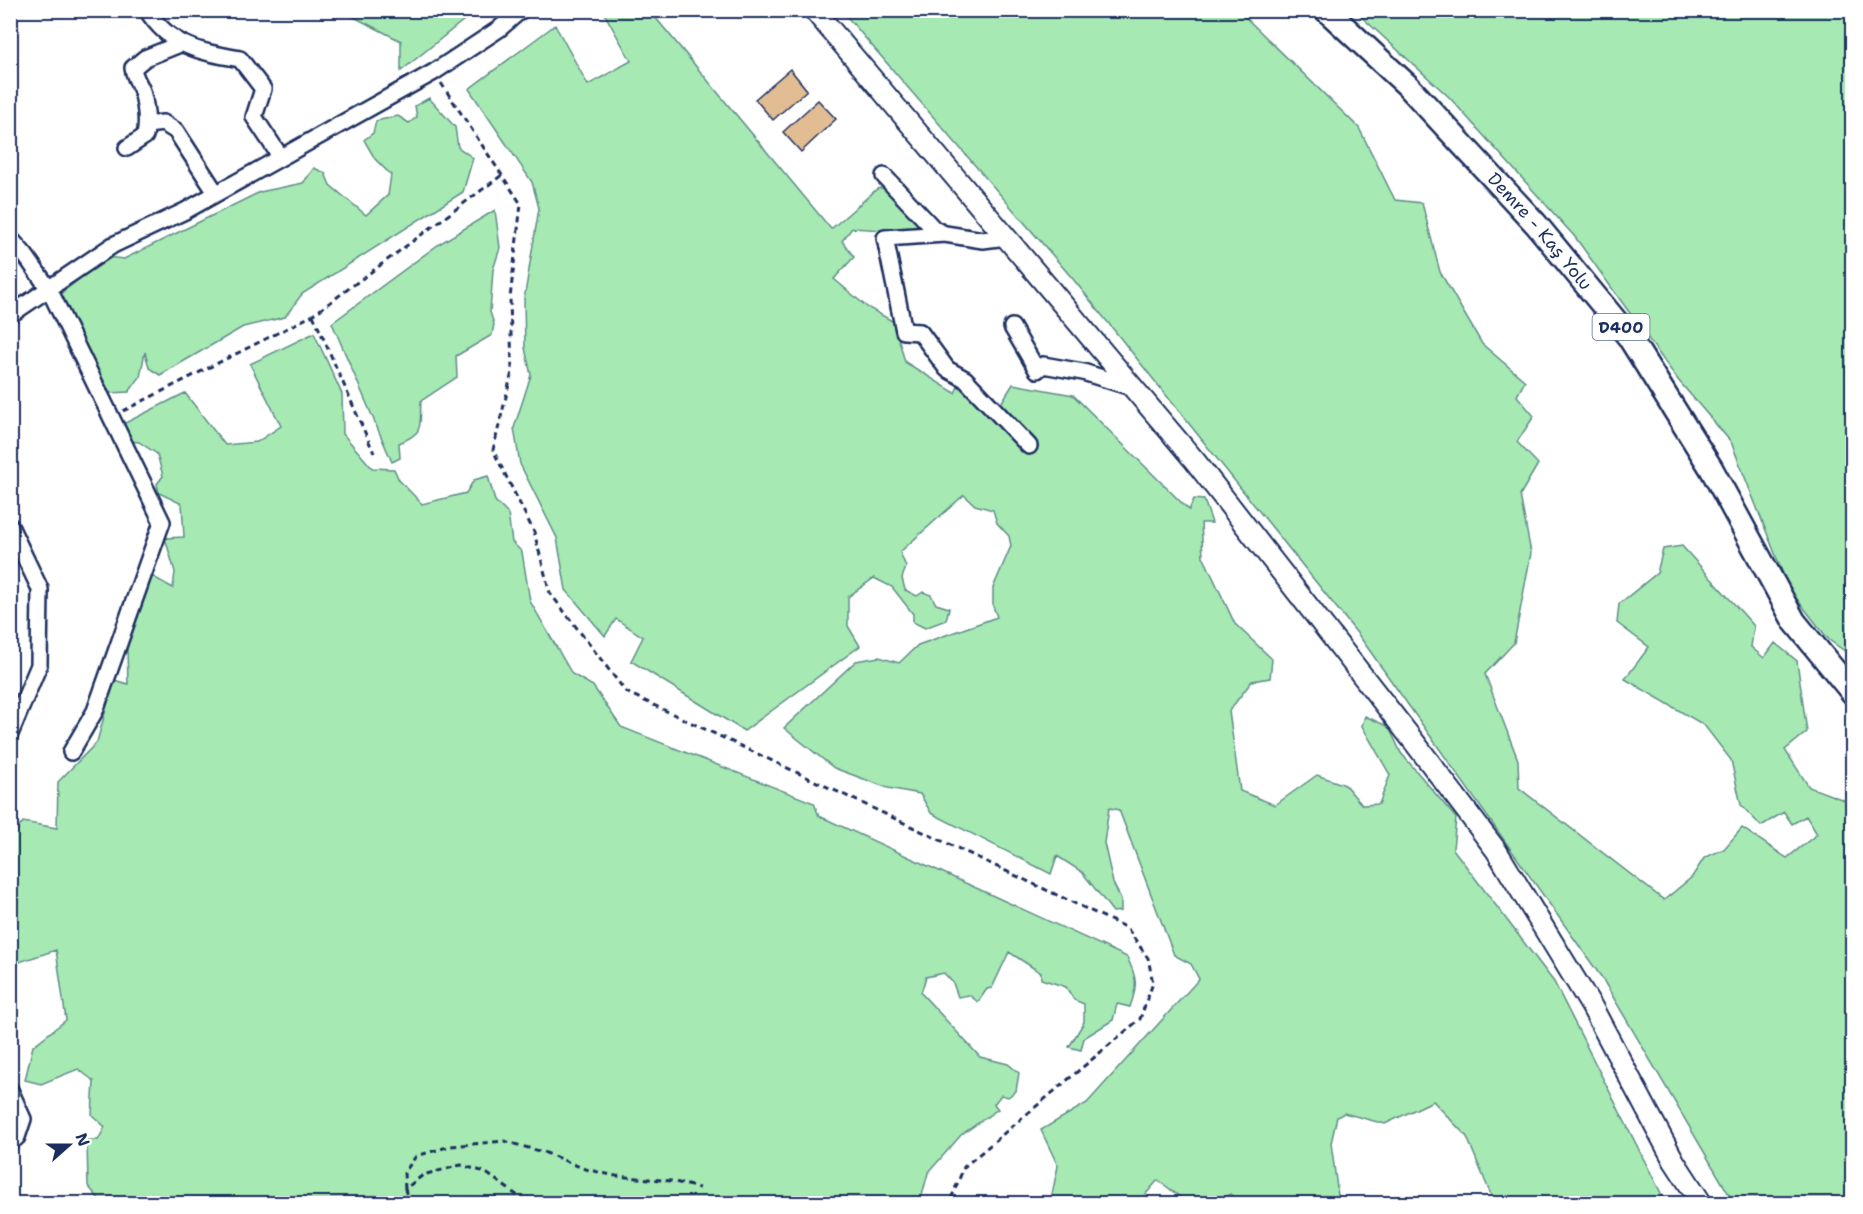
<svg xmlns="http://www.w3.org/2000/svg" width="1863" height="1214" font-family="'Shantell Sans',sans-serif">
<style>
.green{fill:#a6e9b3;stroke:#608c88;stroke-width:1.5}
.building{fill:#e2bc93;stroke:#1b2f5e;stroke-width:1.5}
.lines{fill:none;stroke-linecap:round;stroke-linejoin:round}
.minor-casing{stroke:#1b2f5e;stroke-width:20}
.major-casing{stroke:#1b2f5e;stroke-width:24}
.highway-casing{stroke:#1b2f5e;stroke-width:27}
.path{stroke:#1b2f5e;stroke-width:3;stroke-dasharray:6 4.5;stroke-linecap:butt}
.minor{stroke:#fff;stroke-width:15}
.major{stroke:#fff;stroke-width:20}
.highway{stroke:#fff;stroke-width:22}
.labels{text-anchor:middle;stroke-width:4.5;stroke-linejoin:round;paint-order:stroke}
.shield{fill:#fff;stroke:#5f6d8e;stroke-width:1.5}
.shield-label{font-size:16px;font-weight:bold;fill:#1b2f5e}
.street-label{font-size:18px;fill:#1b2f5e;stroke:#fff}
</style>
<rect width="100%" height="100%" fill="#fff"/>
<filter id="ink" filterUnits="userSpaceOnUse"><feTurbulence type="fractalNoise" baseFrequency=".0167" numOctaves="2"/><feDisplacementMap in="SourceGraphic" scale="12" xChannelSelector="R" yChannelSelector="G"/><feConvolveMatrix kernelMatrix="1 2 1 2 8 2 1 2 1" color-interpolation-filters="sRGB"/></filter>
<g filter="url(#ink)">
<path class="green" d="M 342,11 L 475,11 L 401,71 L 401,41 Z
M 603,11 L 650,11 L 831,229 L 877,189 L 884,187 L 921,222 L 922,228 L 917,232 L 852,228 L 842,241 L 854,257 L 834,279 L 867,307 L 894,322 L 905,362 L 955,393 L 960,382 L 995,413 L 1013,384 L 1073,395 L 1189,510 L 1194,499 L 1204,500 L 1212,523 L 1201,523 L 1203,556 L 1235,624 L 1272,659 L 1270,678 L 1252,681 L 1229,711 L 1240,791 L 1275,805 L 1317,775 L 1345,785 L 1362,805 L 1379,804 L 1390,775 L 1362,726 L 1365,716 L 1389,727 L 1401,753 L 1456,818 L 1453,849 L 1554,982 L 1666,1203 L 1504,1204 L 1493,1200 L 1467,1137 L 1433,1101 L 1385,1124 L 1344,1113 L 1337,1117 L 1331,1143 L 1339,1203 L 1241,1203 L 1230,1194 L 1220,1203 L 1188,1203 L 1158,1180 L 1138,1203 L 1054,1203 L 1051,1199 L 1058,1166 L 1041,1130 L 1087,1103 L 1199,979 L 1191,964 L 1174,955 L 1119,810 L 1109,808 L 1104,843 L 1113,883 L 1121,899 L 1121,911 L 1113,912 L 1082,872 L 1057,856 L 1051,874 L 931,813 L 920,794 L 888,788 L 834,768 L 784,728 L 856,661 L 879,657 L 899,663 L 918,645 L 997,617 L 993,606 L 993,588 L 1011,546 L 1009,536 L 997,523 L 993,510 L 975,505 L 964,495 L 900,552 L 906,567 L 902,578 L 905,590 L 917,596 L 923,592 L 931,595 L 936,604 L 949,608 L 946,620 L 925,628 L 913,622 L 913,614 L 892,587 L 874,578 L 848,597 L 848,626 L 860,646 L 744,731 L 631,661 L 643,637 L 616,619 L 605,636 L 566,590 L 557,538 L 520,464 L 514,428 L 531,375 L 525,348 L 524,300 L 539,208 L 532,182 L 469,89 L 555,25 L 588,85 L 631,61 Z
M 842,11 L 1239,11 L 1359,128 L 1395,200 L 1422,203 L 1440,272 L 1482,344 L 1525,381 L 1517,396 L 1534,416 L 1517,442 L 1538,464 L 1520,495 L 1531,553 L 1514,643 L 1485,674 L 1518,760 L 1519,788 L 1664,900 L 1692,877 L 1704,858 L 1724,849 L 1742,828 L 1787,858 L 1817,834 L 1806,816 L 1792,824 L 1784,812 L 1761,826 L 1741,805 L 1731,760 L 1704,725 L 1625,679 L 1649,647 L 1617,623 L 1619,604 L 1657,573 L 1663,549 L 1682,546 L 1754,626 L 1751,647 L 1764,658 L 1775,643 L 1797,661 L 1807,732 L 1785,750 L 1809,787 L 1852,803 L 1852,1203 L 1734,1203 L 1602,978 L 1360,637 L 1073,279 Z
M 1355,11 L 1852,11 L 1852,656 L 1829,640 L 1789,589 L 1731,442 L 1678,380 L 1575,237 L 1449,97 Z
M 429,98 L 455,127 L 458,147 L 473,158 L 463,192 L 302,294 L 285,317 L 243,327 L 160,375 L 149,368 L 145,352 L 140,377 L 129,392 L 110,393 L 60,294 L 108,257 L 124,259 L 260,192 L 303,183 L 314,168 L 325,173 L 330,185 L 366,215 L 388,195 L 391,175 L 375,159 L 364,140 L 373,133 L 376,121 L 398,116 L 409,123 L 417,117 L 415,106 Z
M 495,210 L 500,248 L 493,270 L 490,312 L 494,324 L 492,335 L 456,356 L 457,377 L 421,401 C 419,426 426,432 399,443 L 400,458 L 392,462 L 332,323 L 439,244 Z
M 314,333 L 342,394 L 343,434 L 372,468 L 394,469 L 399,480 L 422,504 L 466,493 L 474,480 L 488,476 L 495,501 L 508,514 L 512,542 L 522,552 L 530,601 L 572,674 L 593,686 L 621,727 L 814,803 L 819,816 L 1127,957 C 1137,978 1138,985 1130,1007 L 1117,1004 L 1113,1020 L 1084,1038 L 1081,1050 L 1069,1047 L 1084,1022 L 1084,1004 L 1074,1000 L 1066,987 L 1041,979 L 1041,973 L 1009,952 L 992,988 L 987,989 L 978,1002 L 969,995 L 958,997 L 953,983 L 944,973 L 926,977 L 921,993 L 980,1057 L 1008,1064 L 1019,1073 L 1016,1091 L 1008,1097 L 1001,1095 L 994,1104 L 998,1109 L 961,1135 L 928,1173 L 920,1203 L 95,1203 L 99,1199 L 88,1186 L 87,1140 L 98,1140 L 105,1127 L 92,1115 L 94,1081 L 78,1069 L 41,1084 L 25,1080 L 33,1046 L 66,1020 L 56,950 L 19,962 L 13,983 L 11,984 L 10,890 L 14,834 L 23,822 L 57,828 L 58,782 L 97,742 L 114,680 L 128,684 L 127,648 L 152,576 L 173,588 L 175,572 L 165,538 L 184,537 L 182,504 L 159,493 L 157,484 L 163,476 L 157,454 L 139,442 L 129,441 L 121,425 L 185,393 L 225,445 L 257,442 L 281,426 L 250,364 Z"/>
<path class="building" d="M 790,69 L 807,90 L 773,120 L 755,99 Z
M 818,100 L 836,119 L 801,152 L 783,132 Z"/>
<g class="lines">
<g class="minor-casing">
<path id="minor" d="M 147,10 C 170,47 201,52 240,59 L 263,89 L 254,117 L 280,156
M 147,125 L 163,123 L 176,131 L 216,193
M 127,148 L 145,136 C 148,122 146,106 142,91 C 139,83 134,77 133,68 L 145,58 L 180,44
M 884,176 L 934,229 L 945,234 L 983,240 L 1006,237
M 945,234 L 885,238 L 904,331 L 920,332 L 947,369 L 965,379 L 1029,446
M 10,238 L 25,255 L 49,289 L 162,522 L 95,711 L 71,752
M 10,315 L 113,245 L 185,211 L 434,72 L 499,29 L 521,10
M 1012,327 L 1037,370 L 1043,365 L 1083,372 L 1134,388
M 10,526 L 40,589 L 39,665 L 10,734
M 10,1090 L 23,1119 L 17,1137 L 10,1143"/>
</g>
<g class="major-casing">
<path id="major" d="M 814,10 L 1195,461 L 1415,743 L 1496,850 L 1592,1007 L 1674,1161 L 1702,1204"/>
</g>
<g class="highway-casing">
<g id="highway">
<path id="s1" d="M 1326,10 L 1408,86 L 1536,224 L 1629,337 L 1711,468 L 1794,621 L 1852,692"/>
</g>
</g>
<path class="path" d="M 441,83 L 521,204 L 510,298 L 512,372 L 493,450 L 534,532 L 550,593 L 626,692 L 1127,928 L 1148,958 L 1153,983 L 1140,1019 L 964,1167 L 949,1204
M 313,315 L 374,453
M 123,411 L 313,315 L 502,175
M 405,1189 L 404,1173 L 416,1156 L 451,1146 L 504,1141 L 546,1153 L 585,1169 L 616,1176 L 671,1181 L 699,1188
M 409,1204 L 405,1189 L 423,1175 L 461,1165 L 485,1172 L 529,1204"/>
<use href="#minor" class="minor"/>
<use href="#major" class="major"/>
<use href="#highway" class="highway"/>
</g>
</g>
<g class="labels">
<rect class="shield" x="1592.5" y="314" width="57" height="26" rx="4.5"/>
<g class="shield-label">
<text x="1621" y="333">D400</text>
</g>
<g class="street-label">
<text dy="6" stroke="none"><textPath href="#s1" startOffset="308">Demre - Kaş Yolu</textPath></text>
</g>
</g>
<rect width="1863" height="1214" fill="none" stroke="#fff" stroke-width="36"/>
<rect x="18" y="18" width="1827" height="1178" fill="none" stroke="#1b2f5e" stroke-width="2" filter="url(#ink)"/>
<g transform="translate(69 1145) rotate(69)" stroke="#ffffff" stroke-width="4.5" paint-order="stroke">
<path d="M0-4.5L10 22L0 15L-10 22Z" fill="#1b2f5e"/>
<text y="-9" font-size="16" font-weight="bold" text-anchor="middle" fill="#1b2f5e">N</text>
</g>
</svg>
